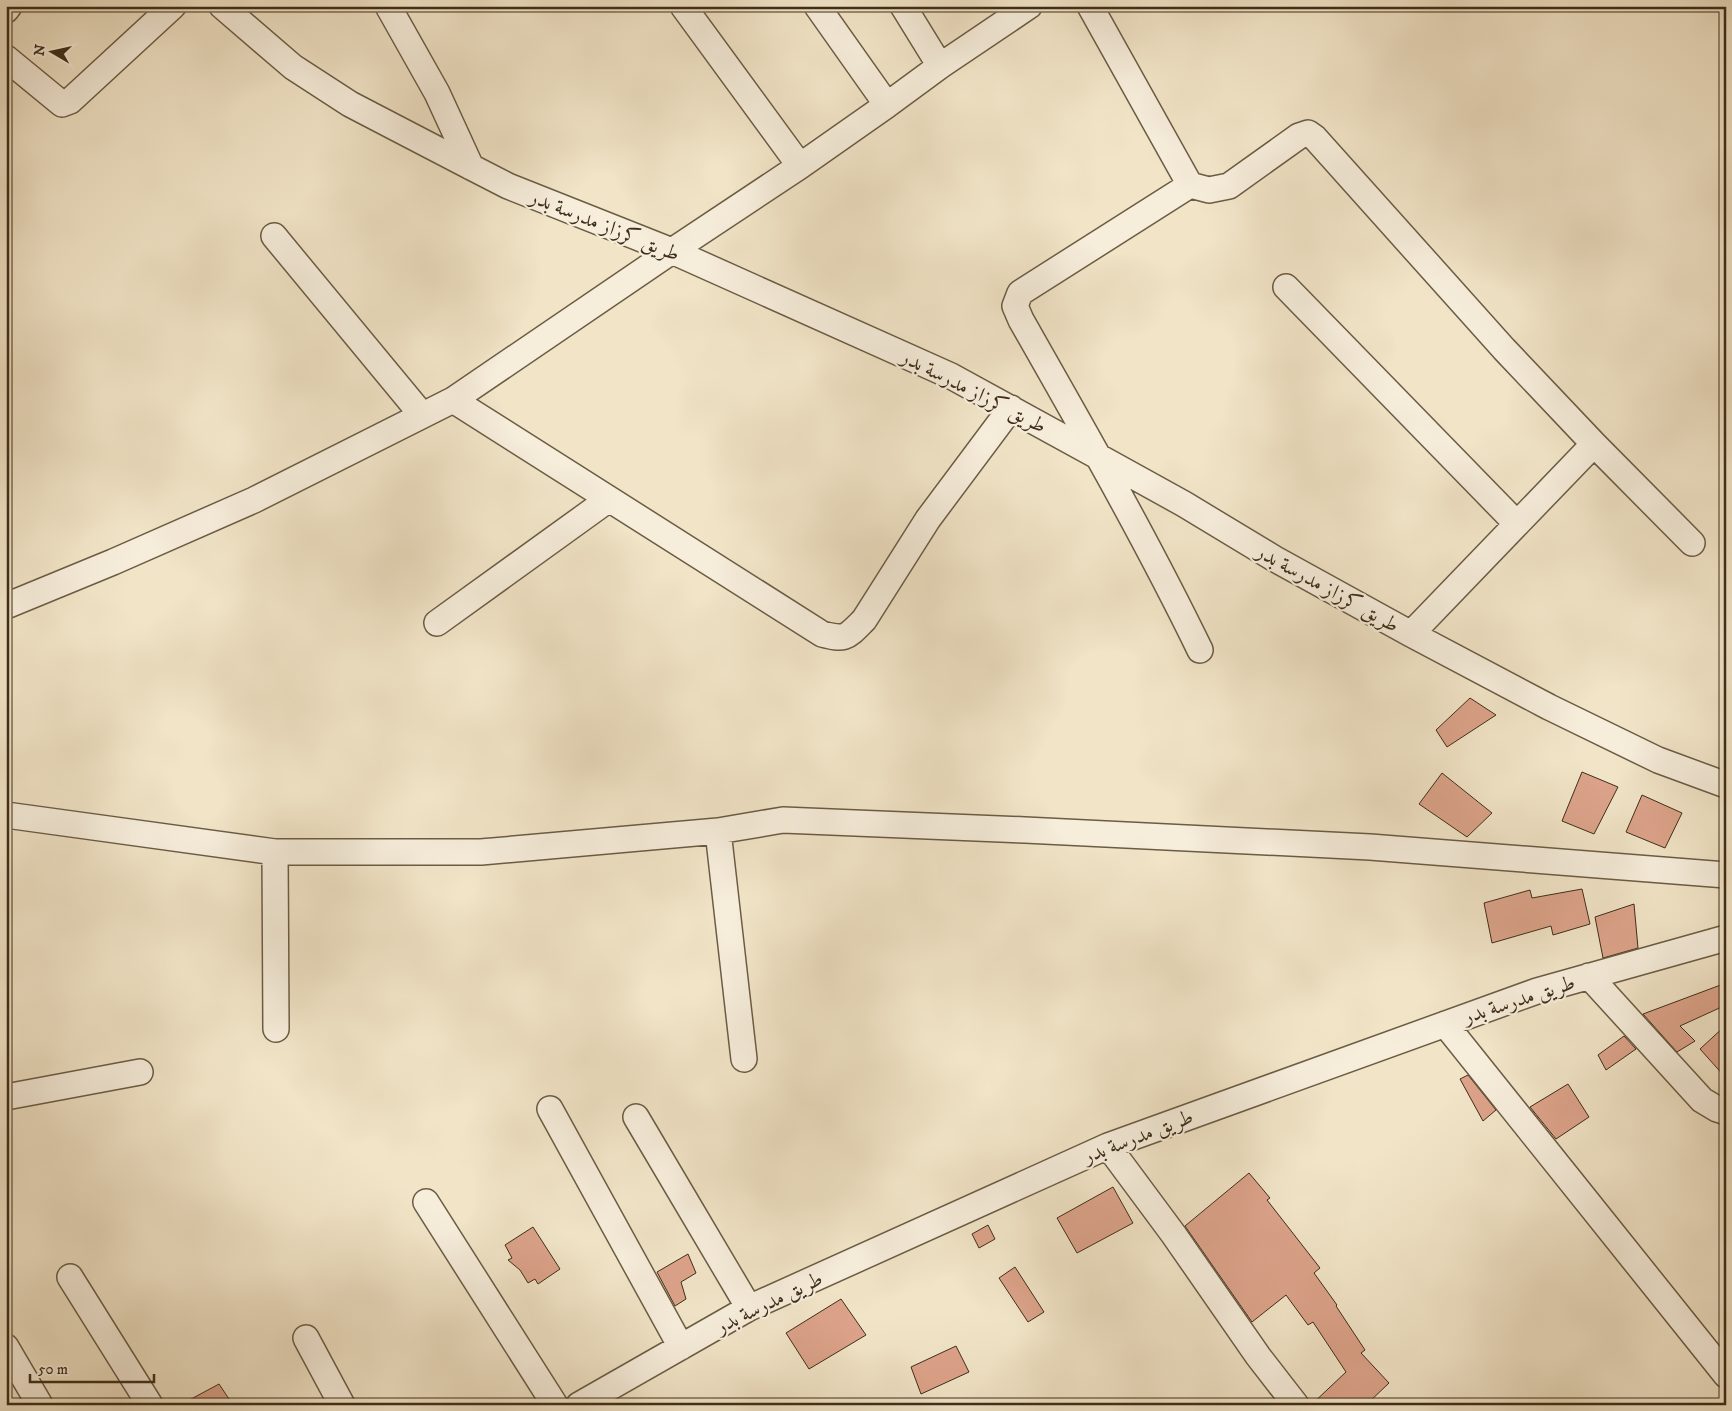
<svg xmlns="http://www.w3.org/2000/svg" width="1732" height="1411" font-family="'IM FELL DW Pica',Amiri,serif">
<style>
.building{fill:#dca38a;stroke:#3e2e19}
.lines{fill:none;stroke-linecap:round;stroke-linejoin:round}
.minor-casing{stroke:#6b5c44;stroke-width:28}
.minor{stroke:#f6eddb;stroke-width:25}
.labels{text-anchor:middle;stroke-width:4.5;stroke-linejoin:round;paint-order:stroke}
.street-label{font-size:21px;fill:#3e2e19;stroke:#f6eddb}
</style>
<rect width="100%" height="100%" fill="#f1e4c7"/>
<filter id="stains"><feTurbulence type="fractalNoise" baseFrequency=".004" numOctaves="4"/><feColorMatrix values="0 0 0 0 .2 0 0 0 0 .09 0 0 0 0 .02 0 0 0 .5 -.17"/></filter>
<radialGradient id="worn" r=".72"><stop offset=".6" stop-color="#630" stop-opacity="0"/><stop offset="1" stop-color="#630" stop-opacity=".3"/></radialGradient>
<path class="building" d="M 1470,698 L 1496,715 L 1447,747 L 1436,730 Z
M 1582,772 L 1618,787 L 1594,834 L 1562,821 Z
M 1442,773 L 1492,813 L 1467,837 L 1419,804 Z
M 1642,795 L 1682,813 L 1665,848 L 1626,832 Z
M 1582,889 L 1590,924 L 1553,935 L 1551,926 L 1492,943 L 1484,903 L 1530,890 L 1532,898 Z
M 1634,904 L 1638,948 L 1603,958 L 1595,917 Z
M 1726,983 L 1726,1005 L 1680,1026 L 1695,1041 L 1677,1052 L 1643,1014 Z
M 1726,1025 L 1726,1078 L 1700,1049 Z
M 1624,1036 L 1636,1049 L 1606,1070 L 1598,1055 Z
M 1468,1075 L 1496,1110 L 1483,1121 L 1460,1079 Z
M 1568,1084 L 1589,1117 L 1556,1139 L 1530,1107 Z
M 1249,1173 L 1270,1198 L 1267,1200 L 1320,1268 L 1314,1273 L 1337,1305 L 1336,1306 L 1365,1350 L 1361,1353 L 1389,1383 L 1366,1405 L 1311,1405 L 1346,1372 L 1313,1322 L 1308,1325 L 1286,1295 L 1252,1322 L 1185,1226 Z
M 1113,1187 L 1133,1223 L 1077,1253 L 1057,1218 Z
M 988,1225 L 995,1239 L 979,1248 L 972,1234 Z
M 533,1227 L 560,1269 L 538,1284 L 535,1279 L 528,1283 L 520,1270 L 508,1260 L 512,1258 L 505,1245 Z
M 688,1254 L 696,1273 L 681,1282 L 686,1299 L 675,1306 L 657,1272 Z
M 1015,1267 L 1044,1312 L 1028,1322 L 999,1278 Z
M 841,1299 L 866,1335 L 809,1369 L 786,1333 Z
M 956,1346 L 969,1372 L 921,1394 L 911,1367 Z
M 219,1384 L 233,1405 L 180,1405 Z"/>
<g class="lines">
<g class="minor-casing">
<path id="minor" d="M 222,6 L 293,67 L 350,104 L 471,167 L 508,186 L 672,251 L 951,376 L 1099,457 L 1184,504 L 1275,559 L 1411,634 L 1549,707 L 1658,760 L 1726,785
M 388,6 L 437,93 L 471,167
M 683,6 L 800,166
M 817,6 L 887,105
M 903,6 L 940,66
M 1090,6 L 1190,185 L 1209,190 L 1229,186 L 1299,136 L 1308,133 L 1315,138 L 1504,349 L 1594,444 L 1692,543
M 6,10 L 9,6
M 6,58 L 62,104 L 70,101 L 173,6
M 1190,185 L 1020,293 L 1015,306 L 1021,320 C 1083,429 1145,537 1200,650
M 274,236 L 422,415
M 1286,287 L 1517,524
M 453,400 L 822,634 C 846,640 846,638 864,620 L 928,519 L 1011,408
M 6,606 L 113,562 L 254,500 L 453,400 L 672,251 L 800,166 L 887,105 L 940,66 L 1029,6
M 437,623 L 609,499
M 1411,634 L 1594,444
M 6,815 L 275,852 L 481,852 L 718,831 L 783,820 L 1025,830 L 1370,847 L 1726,875
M 718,831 L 744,1059
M 275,852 L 276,1029
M 1589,976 L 1702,1100 L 1717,1109 L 1726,1112
M 1445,1024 L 1726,1375
M 6,1097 L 140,1072
M 550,1109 L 681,1347
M 636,1117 L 749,1308
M 1108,1146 L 1174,1235 L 1258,1356 L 1296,1405
M 426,1202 L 555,1405
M 70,1277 L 150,1405
M 306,1338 L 342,1405
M 6,1347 L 40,1405
M 579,1405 L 749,1308 L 1108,1146 L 1537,991 L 1726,938"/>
</g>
<use href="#minor" class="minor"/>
</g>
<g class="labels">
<g class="street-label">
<text transform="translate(605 225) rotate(22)" y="7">طريق كرزاز مدرسة بدر</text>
<text transform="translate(974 391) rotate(27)" y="7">طريق كرزاز مدرسة بدر</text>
<text transform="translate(1328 588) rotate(29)" y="7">طريق كرزاز مدرسة بدر</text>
<text transform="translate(1519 999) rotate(-18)" y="7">طريق مدرسة بدر</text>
<text transform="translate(1138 1136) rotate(-21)" y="7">طريق مدرسة بدر</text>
<text transform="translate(769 1302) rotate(-26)" y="7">طريق مدرسة بدر</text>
</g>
</g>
<rect width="1732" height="1411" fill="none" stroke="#f1e4c7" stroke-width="25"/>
<rect x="8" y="8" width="1717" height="1396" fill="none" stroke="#3e2e19" stroke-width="2.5"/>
<rect x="12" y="12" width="1707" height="1386" fill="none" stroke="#3e2e19"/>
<g transform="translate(52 52) rotate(279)" stroke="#f6eddb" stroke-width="4" paint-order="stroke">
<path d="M0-4L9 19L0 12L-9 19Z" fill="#3e2e19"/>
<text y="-8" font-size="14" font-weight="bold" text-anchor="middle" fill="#3e2e19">N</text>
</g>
<path d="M30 1374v8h124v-8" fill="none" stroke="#3e2e19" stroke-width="2.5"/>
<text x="38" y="1374" font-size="15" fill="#3e2e19" stroke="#f6eddb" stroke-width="4" paint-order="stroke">50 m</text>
<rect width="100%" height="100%" filter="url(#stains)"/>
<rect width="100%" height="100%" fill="url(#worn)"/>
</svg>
